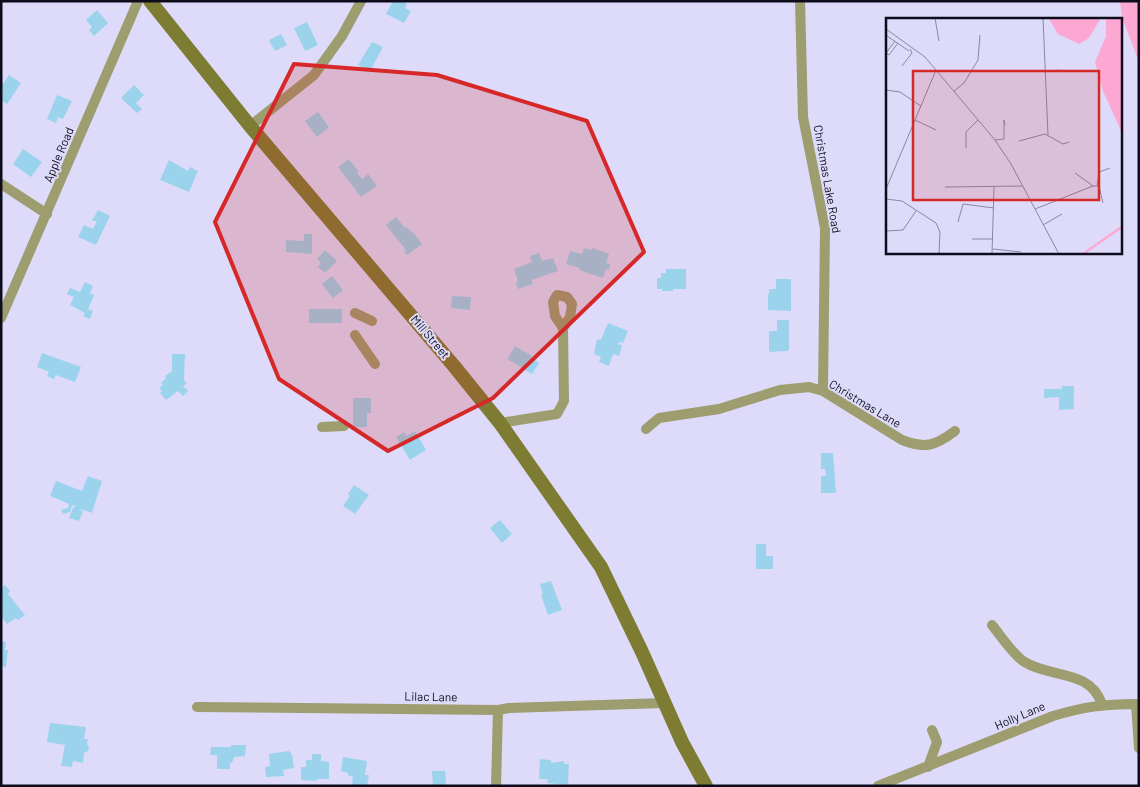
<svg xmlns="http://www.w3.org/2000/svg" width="1140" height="787" font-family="Barlow,sans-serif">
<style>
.water{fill:#fda8d3}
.building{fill:#9bd3ed}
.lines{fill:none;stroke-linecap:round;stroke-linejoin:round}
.minor{stroke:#9d9d6f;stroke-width:10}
.secondary{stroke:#7d7c32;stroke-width:14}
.marked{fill:#d62828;fill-opacity:0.2;stroke:#d62828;stroke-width:4;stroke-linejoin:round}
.labels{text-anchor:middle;stroke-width:4;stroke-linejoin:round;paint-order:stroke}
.street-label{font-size:12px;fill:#0e0c1c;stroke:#dddbf9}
.inset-river{fill:none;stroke:#fda8d3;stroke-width:2.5}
.inset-road{fill:none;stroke:#8a88a1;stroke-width:1}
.view{fill:#d62828;fill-opacity:0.15;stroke:#d62828;stroke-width:2.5}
.inset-edge{fill:none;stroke:#0e0c1c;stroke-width:2.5}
</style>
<rect width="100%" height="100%" fill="#dddbf9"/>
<path class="water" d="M 1120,1 L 1139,1 L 1139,62 L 1122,17 Z"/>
<path class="building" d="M 393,1 L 402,1 L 407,4 L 405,8 L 411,11 L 404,23 L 386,14 Z
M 97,10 L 108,23 L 94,36 L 89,30 L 92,27 L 86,20 Z
M 307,22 L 318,45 L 305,51 L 294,28 Z
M 281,34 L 287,45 L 275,51 L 269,40 Z
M 372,42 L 383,47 L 370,71 L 358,65 Z
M 9,75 L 21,83 L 7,104 L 1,100 L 1,83 L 3,84 Z
M 134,85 L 144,95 L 136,103 L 142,109 L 137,113 L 121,98 Z
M 57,95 L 72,101 L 63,119 L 58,117 L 56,123 L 47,119 Z
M 318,112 L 329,127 L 317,137 L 305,121 Z
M 23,149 L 42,162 L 31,177 L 13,164 Z
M 349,159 L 359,172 L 357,173 L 362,179 L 368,174 L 377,186 L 361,197 L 338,167 Z
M 169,160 L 188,171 L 190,167 L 198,171 L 189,192 L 160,180 Z
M 98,210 L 110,216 L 96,245 L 78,237 L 84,225 L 93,229 L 97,221 L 92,221 Z
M 396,217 L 405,228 L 407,227 L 411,232 L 412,231 L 422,244 L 407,255 L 404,252 L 406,250 L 386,225 Z
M 304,234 L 312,234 L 312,254 L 286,252 L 286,240 L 304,241 Z
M 584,248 L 591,250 L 593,248 L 609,254 L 606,263 L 610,264 L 609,270 L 606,269 L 603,278 L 579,270 L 580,268 L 566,264 L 570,251 L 582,254 Z
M 325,250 L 337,261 L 325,273 L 318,267 L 321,263 L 317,259 Z
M 539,253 L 542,261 L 553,258 L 558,271 L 531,280 L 533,284 L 518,289 L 516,282 L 518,281 L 514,269 L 532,262 L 530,256 Z
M 666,269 L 686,269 L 686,289 L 673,289 L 673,291 L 662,291 L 662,289 L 657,289 L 657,278 L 661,278 L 661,273 L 666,273 Z
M 332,276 L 343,290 L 333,298 L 322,284 Z
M 776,279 L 791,279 L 791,311 L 768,310 L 768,294 L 769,294 L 769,289 L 776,289 Z
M 85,282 L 93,286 L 90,293 L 94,295 L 88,309 L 93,311 L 90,319 L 83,316 L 85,313 L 70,305 L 74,297 L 67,294 L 70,288 L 80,292 Z
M 452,296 L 471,297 L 470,310 L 451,308 Z
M 309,309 L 342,309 L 342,323 L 309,323 Z
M 777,320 L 789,320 L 789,350 L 787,351 L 769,352 L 769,331 L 777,331 Z
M 608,323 L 628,331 L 623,343 L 619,342 L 618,344 L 622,346 L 619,356 L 613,354 L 609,366 L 599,362 L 601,357 L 594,354 L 597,339 L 601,340 Z
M 515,346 L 532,356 L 531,357 L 539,363 L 532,374 L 507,359 Z
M 42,353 L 81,367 L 75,382 L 56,375 L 54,379 L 47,376 L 49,372 L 37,367 Z
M 172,354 L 185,354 L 184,380 L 187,383 L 183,386 L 188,391 L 183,396 L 178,391 L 166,400 L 160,393 L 162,391 L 159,388 L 163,385 L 161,383 L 167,377 L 164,377 L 172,371 Z
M 1062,386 L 1074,386 L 1074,409 L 1059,410 L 1059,397 L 1044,398 L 1044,389 L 1062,389 Z
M 353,398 L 371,398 L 371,413 L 367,413 L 367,427 L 353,427 Z
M 415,431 L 426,450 L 410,460 L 396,437 L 404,432 L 407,436 Z
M 821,453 L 833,453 L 836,493 L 821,493 L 821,476 L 826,476 L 825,469 L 821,469 Z
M 88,476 L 102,481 L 92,513 L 81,509 L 80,510 L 83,511 L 79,521 L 69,518 L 73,508 L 76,506 L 72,505 L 70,512 L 63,514 L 61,510 L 68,508 L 69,504 L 50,496 L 56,481 L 82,491 Z
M 354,485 L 369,495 L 355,514 L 343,506 L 350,496 L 348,494 Z
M 500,520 L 512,534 L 502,543 L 490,528 Z
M 756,544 L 766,544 L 766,556 L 773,556 L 773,569 L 756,569 Z
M 551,581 L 562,610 L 548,615 L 541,595 L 543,595 L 540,584 Z
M 5,585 L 10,591 L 8,594 L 25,615 L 18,620 L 16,618 L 7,624 L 1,616 L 1,588 Z
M 1,641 L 6,642 L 5,650 L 8,650 L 6,667 L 1,666 Z
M 50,723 L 86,727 L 84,739 L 88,739 L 87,744 L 89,746 L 88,751 L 84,753 L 83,763 L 73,761 L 72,767 L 61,766 L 65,745 L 47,742 Z
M 231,745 L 246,745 L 245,756 L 234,757 L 232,763 L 230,763 L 230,769 L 217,769 L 217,755 L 210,755 L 211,747 L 231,747 Z
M 289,751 L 292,754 L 294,768 L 283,770 L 284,776 L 266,777 L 265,767 L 270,766 L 269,754 Z
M 312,754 L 321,754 L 321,761 L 329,762 L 329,779 L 317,779 L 316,781 L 301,780 L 301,767 L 306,767 L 306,760 L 312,760 Z
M 343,757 L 367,761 L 365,775 L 369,775 L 367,786 L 352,785 L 353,777 L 348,775 L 348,773 L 341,771 Z
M 540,759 L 551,760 L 551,763 L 564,761 L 564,764 L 569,764 L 568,785 L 547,783 L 548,779 L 539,779 Z
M 432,771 L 445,771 L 446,786 L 433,786 Z"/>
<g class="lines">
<path class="minor" d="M 800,1 L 803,117 L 825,228 L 823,391
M 250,126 L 314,75 L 342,36 L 361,1
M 1,184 L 47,214
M 355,313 L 372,321
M 1,318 L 138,1
M 355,335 L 375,364
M 500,423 L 557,414 L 564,401 L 563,328 L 555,316 L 553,302 L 557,295 L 567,297 L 572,304 L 570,317 L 563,328
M 322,427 L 344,426
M 646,429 L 659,418 L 719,409 L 780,390 L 809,387 L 823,391 L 902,440 C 925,449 935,446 955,431
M 992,625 C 1001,636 1011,652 1023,661 C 1050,679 1089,668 1102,704
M 197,707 L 498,710 L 509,708 L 664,703
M 928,767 L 937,742 L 932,730
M 496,786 L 498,710
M 878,786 L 1053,716 C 1083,707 1104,704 1136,704 L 1139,748"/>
<path class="secondary" d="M 150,1 L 250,126 L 454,366 L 500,423 L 601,567 L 642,652 L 682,742 L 706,786"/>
</g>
<path class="marked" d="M 294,64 L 437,75 L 587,121 L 644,252 L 493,398 L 388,451 L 279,379 L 215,222 Z"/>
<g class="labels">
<g class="street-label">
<text transform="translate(59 155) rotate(-67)" y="4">Apple Road</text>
<text transform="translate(827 179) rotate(80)" y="4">Christmas Lake Road</text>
<text transform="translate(430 337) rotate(50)" y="4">Mill Street</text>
<text transform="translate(865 404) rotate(31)" y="4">Christmas Lane</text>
<text transform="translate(431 697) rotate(1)" y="4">Lilac Lane</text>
<text transform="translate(1020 716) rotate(-23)" y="4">Holly Lane</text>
</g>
</g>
<g transform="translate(886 18)">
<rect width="236" height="236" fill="#dddbf9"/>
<path d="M 215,0 L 203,20 L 193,26 L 172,16 L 163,1 ZM 220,0 L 236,0 L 236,115 L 217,73 L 209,44 L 220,18 Z" fill="#fda8d3"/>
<path class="inset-river" d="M 197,236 L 237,208"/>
<path class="inset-road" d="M 49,0 L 53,23M 157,0 L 162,117M 0,11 L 39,39 L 109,122 L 125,146 L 173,236M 1,18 L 23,33M 0,35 L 3,37 L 12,25M 0,35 L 9,23M 16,48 L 26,35 L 24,31M 158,54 L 174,52M 0,72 L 14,74 L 35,88M 68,73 L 78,65 L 92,42 L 94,17M 29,102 L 50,112M 109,122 L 118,121 L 118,102 L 119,107M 133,123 L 159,116 L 177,126 L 183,124M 80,130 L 80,114 L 92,102M 189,155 L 207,168M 211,168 L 213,154 L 224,150M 59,169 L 136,168M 0,171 L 50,52M 0,181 L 16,183 L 50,205 L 54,214 L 53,236M 149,191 L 207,168 L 213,168 L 217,185M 72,204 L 77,186 L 108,190M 157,207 L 176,196M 0,213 L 17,212 L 30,193M 86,221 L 107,221M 107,231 L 135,234M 106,236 L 108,169"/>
<path class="view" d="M 27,53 L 213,53 L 213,182 L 27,182 Z"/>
<rect width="236" height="236" class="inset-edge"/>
</g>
<rect width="1140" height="787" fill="none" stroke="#0e0c1c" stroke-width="5"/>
</svg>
